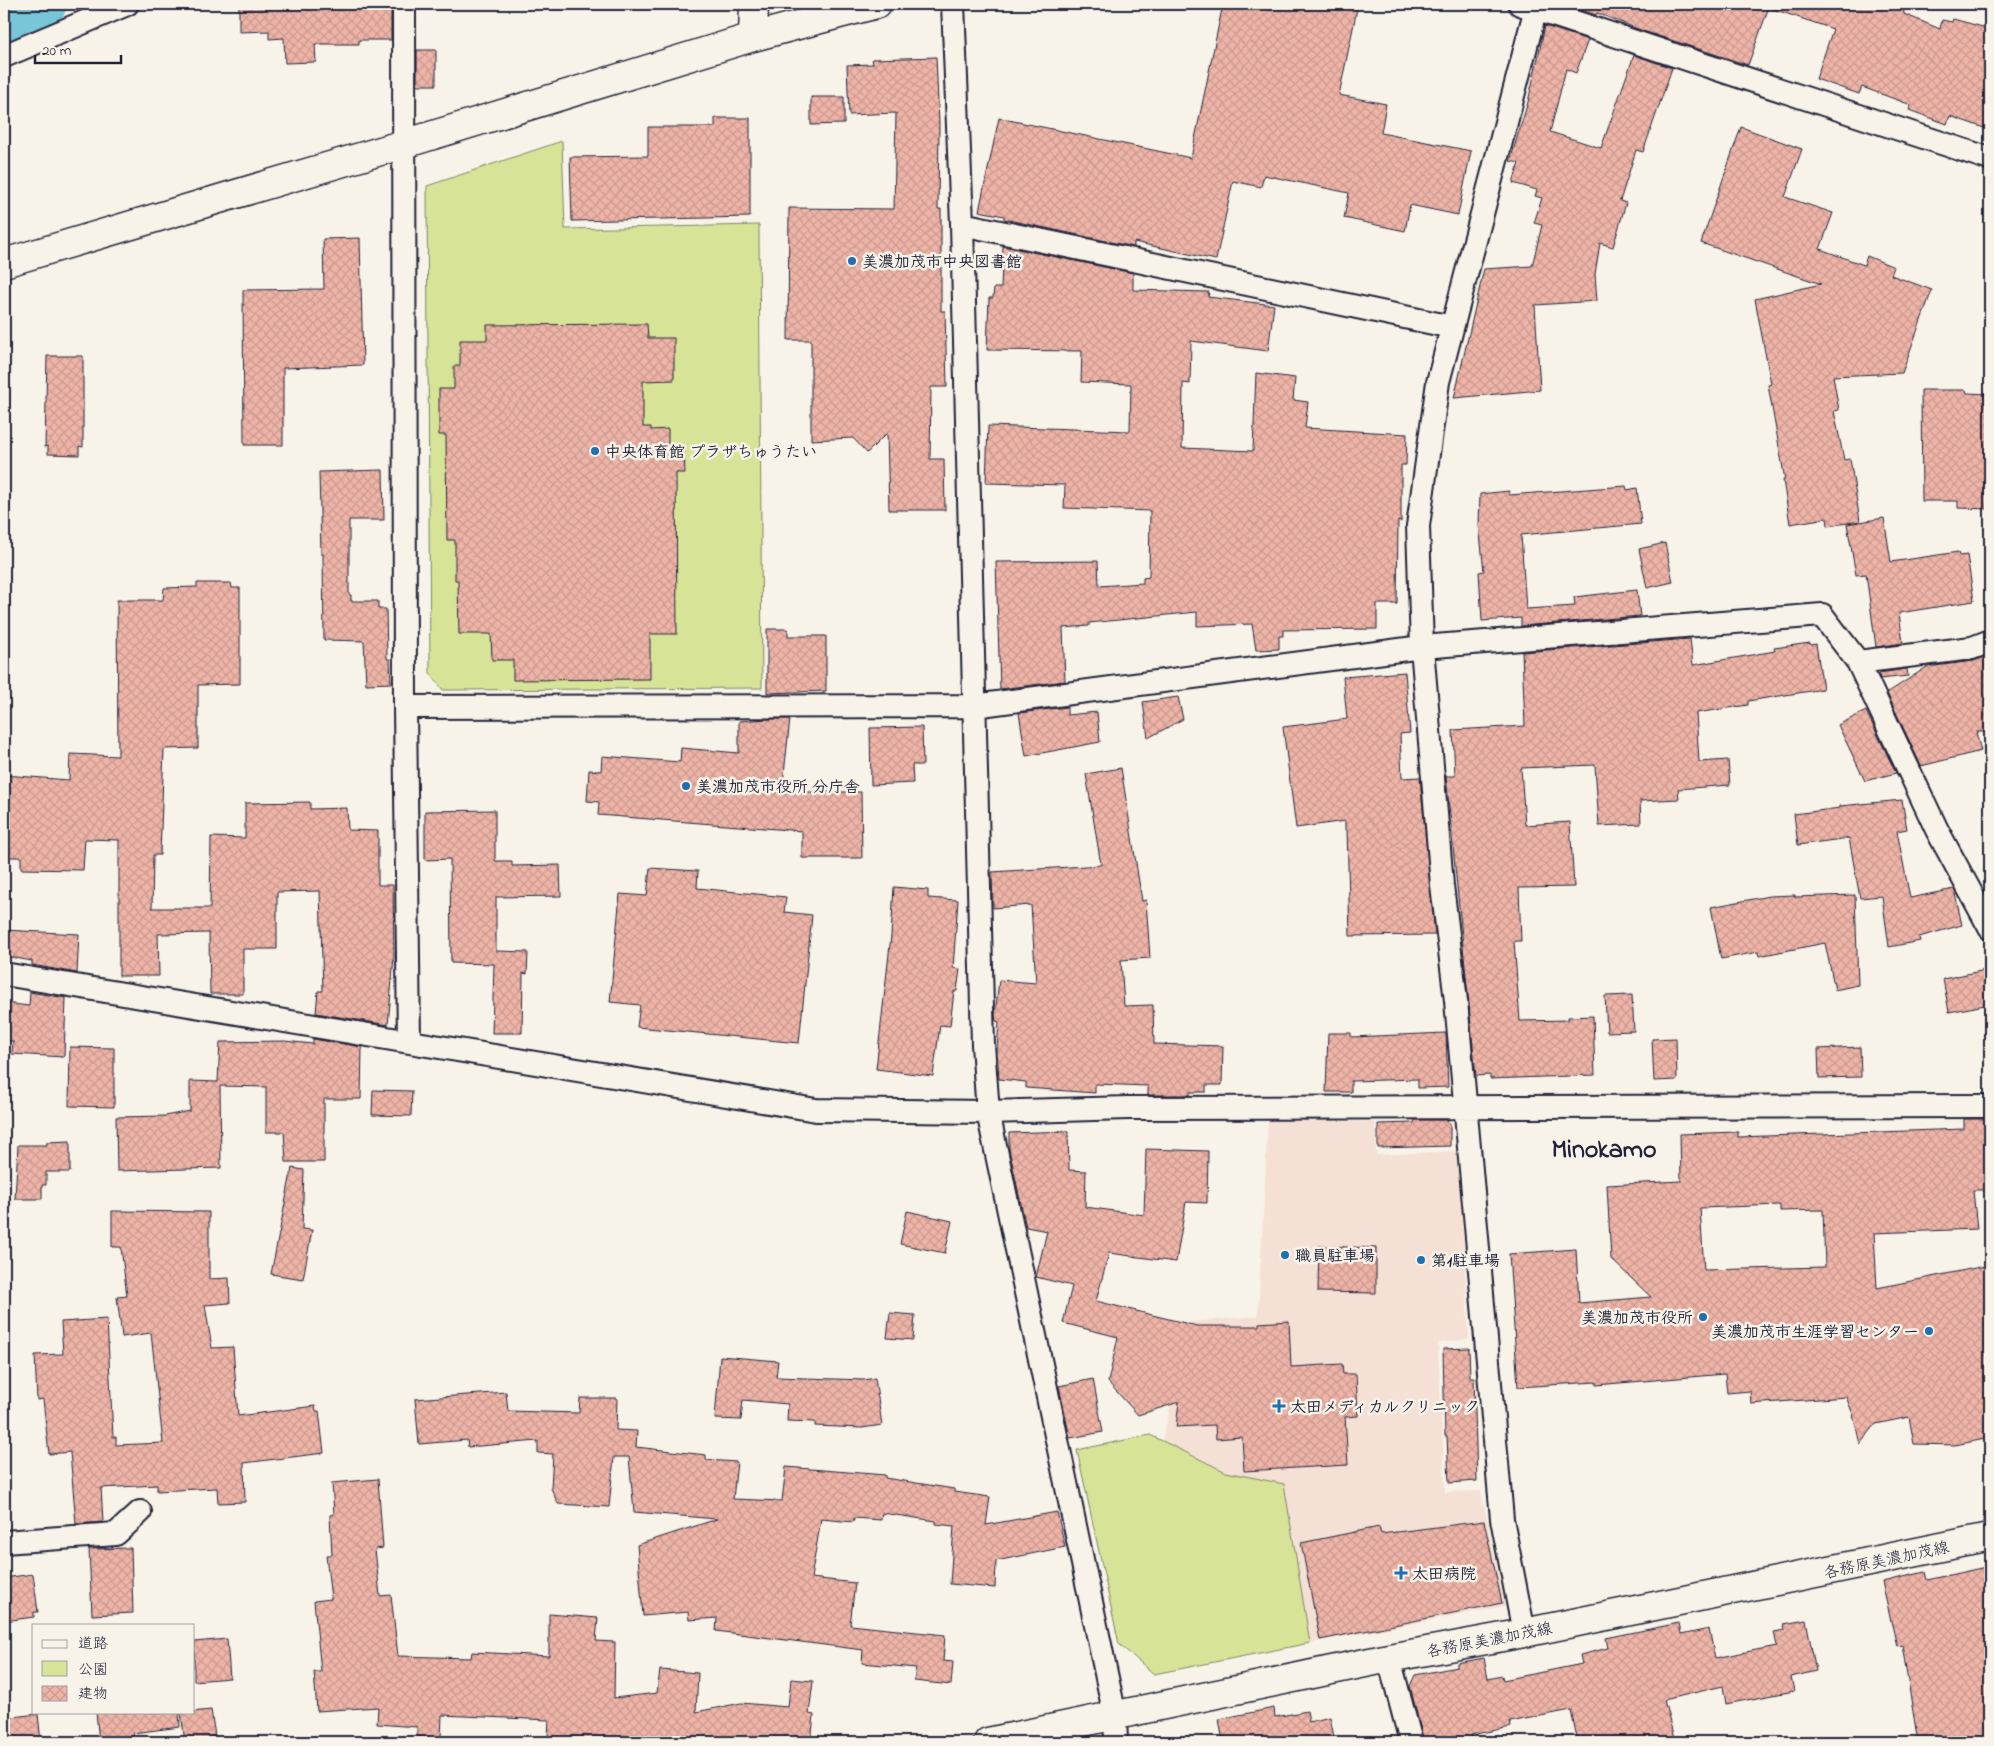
<svg xmlns="http://www.w3.org/2000/svg" width="1994" height="1746" font-family="'Indie Flower','Klee One',sans-serif">
<style>
.built{fill:#f4e0d4}
.green{fill:#d7e497;stroke:#7c8369}
.lines{fill:none;stroke-linecap:round;stroke-linejoin:round}
.river{stroke:#78c6d7;stroke-width:51}
.building{fill:url(#building-cross-hatch);stroke:#22223b;fill-rule:evenodd}
.minor-casing{stroke:#22223b;stroke-width:26}
.tertiary-casing{stroke:#22223b;stroke-width:31}
.secondary-casing{stroke:#22223b;stroke-width:31}
.minor{stroke:#f7f3e8;stroke-width:22}
.tertiary{stroke:#f7f3e8;stroke-width:28}
.secondary{stroke:#f7f3e8;stroke-width:28}
.poi-dot{fill:#1f6fb2;stroke:#f7f3e8;stroke-width:2}
.labels{text-anchor:middle;stroke-width:5;stroke-linejoin:round;paint-order:stroke}
.poi-label{font-size:16px;font-weight:bold;fill:#22223b;stroke:#f7f3e8;text-anchor:start}
.street-label{font-size:16px;fill:#22223b;stroke:#f7f3e8}
.town-label{font-size:26px;font-weight:bold;fill:#22223b;stroke:#f7f3e8}
</style>
<defs>
<pattern id="building-cross-hatch" width="8" height="8" patternUnits="userSpaceOnUse" patternTransform="scale(1.25)"><rect width="8" height="8" fill="#eeb4a7"/><path d="M0 0l8 8M0 8l8-8" fill="none" stroke="#cc9a91"/></pattern>
</defs>
<rect width="100%" height="100%" fill="#f7f3e8"/>
<filter id="ink" filterUnits="userSpaceOnUse"><feTurbulence type="fractalNoise" baseFrequency=".02" numOctaves="2"/><feDisplacementMap in="SourceGraphic" scale="10" xChannelSelector="R" yChannelSelector="G"/><feConvolveMatrix kernelMatrix="1 2 1 2 8 2 1 2 1" color-interpolation-filters="sRGB"/></filter>
<g filter="url(#ink)">
<path class="built" d="M 1268,1120 L 1375,1122 L 1376,1155 L 1458,1151 L 1469,1339 L 1438,1343 L 1445,1492 L 1481,1491 L 1505,1606 L 1310,1643 L 1284,1484 L 1226,1472 L 1162,1442 L 1191,1322 L 1258,1316 Z"/>
<path class="green" d="M 562,141 L 565,229 L 759,225 L 762,688 L 443,690 L 430,673 L 427,186 Z
M 1150,1435 L 1226,1472 L 1284,1484 L 1310,1643 L 1154,1674 L 1119,1644 L 1077,1450 Z"/>
<g class="lines">
<path class="river" d="M 4,18 L 41,4"/>
</g>
<path class="building" d="M 239,4 L 391,4 L 391,40 L 359,40 L 359,44 L 315,44 L 316,62 L 285,63 L 284,38 L 269,39 L 269,31 L 239,32 Z
M 1223,4 L 1358,4 L 1339,95 L 1386,104 L 1381,133 L 1471,151 L 1458,215 L 1410,205 L 1405,231 L 1344,218 L 1349,193 L 1264,175 L 1261,187 L 1233,181 L 1216,260 L 1134,242 L 1134,247 L 1004,219 L 1004,216 L 979,211 L 999,118 L 1191,158 Z
M 1573,4 L 1770,4 L 1748,65 L 1643,31 L 1597,13 L 1596,15 L 1572,7 Z
M 1770,4 L 1903,4 L 1904,14 L 1940,29 L 1942,20 L 1952,22 L 1953,19 L 1990,29 L 1990,130 L 1950,116 L 1947,124 L 1909,110 L 1911,105 L 1862,87 L 1859,94 L 1816,79 L 1833,29 L 1770,8 Z
M 1545,26 L 1588,40 L 1576,73 L 1566,69 L 1550,132 L 1601,148 L 1634,55 L 1672,68 L 1643,152 L 1636,150 L 1620,201 L 1626,203 L 1613,247 L 1600,243 L 1595,274 L 1597,301 L 1535,305 L 1540,390 L 1454,398 L 1484,269 L 1532,266 L 1542,225 L 1534,223 L 1542,198 L 1535,196 L 1537,190 L 1513,183 L 1519,163 L 1510,161 L 1528,102 Z
M 417,50 L 436,50 L 436,85 L 417,85 Z
M 936,57 L 939,124 L 938,209 L 941,209 L 941,311 L 945,311 L 947,387 L 931,387 L 930,459 L 944,459 L 945,510 L 889,510 L 887,433 L 867,453 L 853,438 L 811,440 L 811,340 L 788,340 L 789,208 L 894,209 L 896,113 L 849,115 L 847,65 L 873,64 L 872,59 Z
M 811,97 L 844,97 L 844,124 L 811,125 Z
M 715,118 L 750,118 L 750,217 L 572,221 L 570,157 L 648,156 L 648,127 L 715,127 Z
M 1741,127 L 1802,149 L 1785,197 L 1833,213 L 1820,249 L 1864,265 L 1867,256 L 1894,267 L 1891,275 L 1932,290 L 1902,373 L 1833,376 L 1839,410 L 1834,411 L 1844,460 L 1850,459 L 1860,521 L 1828,526 L 1827,518 L 1790,524 L 1783,480 L 1785,480 L 1768,385 L 1771,384 L 1755,299 L 1821,284 L 1701,243 Z
M 360,238 L 363,365 L 283,368 L 283,445 L 244,445 L 243,290 L 324,289 L 323,239 Z
M 1003,246 L 1133,273 L 1133,290 L 1209,292 L 1208,297 L 1274,305 L 1268,351 L 1191,341 L 1190,384 L 1183,383 L 1182,448 L 1253,451 L 1256,373 L 1295,378 L 1293,400 L 1308,402 L 1305,428 L 1407,434 L 1406,465 L 1401,465 L 1401,522 L 1398,521 L 1397,604 L 1377,604 L 1377,629 L 1283,630 L 1283,636 L 1279,636 L 1279,649 L 1256,650 L 1252,624 L 1197,626 L 1197,612 L 1089,623 L 1089,626 L 1063,628 L 1065,681 L 1000,689 L 996,562 L 1098,561 L 1099,586 L 1143,583 L 1143,578 L 1149,577 L 1150,511 L 1064,508 L 1065,485 L 986,483 L 988,426 L 1130,431 L 1131,384 L 1081,382 L 1082,351 L 987,350 L 989,298 L 993,298 L 994,288 L 1001,288 Z
M 647,324 L 648,338 L 674,338 L 674,380 L 643,381 L 643,427 L 651,427 L 651,430 L 668,429 L 668,450 L 684,450 L 685,473 L 676,473 L 677,634 L 650,634 L 650,679 L 513,680 L 513,660 L 492,660 L 491,634 L 459,634 L 458,580 L 455,580 L 455,540 L 447,540 L 446,435 L 439,435 L 439,389 L 454,389 L 454,366 L 460,366 L 460,340 L 487,340 L 487,325 Z
M 47,356 L 83,356 L 83,447 L 79,446 L 79,455 L 48,454 L 48,446 L 45,447 Z
M 1921,390 L 1966,390 L 1967,393 L 1990,394 L 1990,509 L 1958,508 L 1958,501 L 1922,501 Z
M 383,470 L 384,520 L 349,520 L 349,595 L 351,595 L 351,601 L 378,601 L 378,609 L 386,609 L 387,659 L 390,659 L 391,683 L 366,684 L 364,641 L 324,640 L 323,554 L 321,554 L 319,472 Z
M 1626,486 L 1627,490 L 1637,488 L 1641,524 L 1521,535 L 1526,609 L 1575,606 L 1574,597 L 1637,590 L 1640,616 L 1521,626 L 1521,618 L 1482,621 L 1479,572 L 1484,571 L 1479,525 L 1480,494 L 1509,491 L 1509,495 Z
M 1884,518 L 1891,562 L 1958,552 L 1959,556 L 1967,555 L 1974,601 L 1899,613 L 1903,643 L 1876,647 L 1866,574 L 1856,575 L 1847,524 Z
M 1665,543 L 1673,582 L 1647,588 L 1639,549 Z
M 197,583 L 231,583 L 232,588 L 240,588 L 240,684 L 198,685 L 198,748 L 164,749 L 160,855 L 153,855 L 152,908 L 210,908 L 211,837 L 245,838 L 245,803 L 310,802 L 310,809 L 347,808 L 348,830 L 378,831 L 378,885 L 393,885 L 394,957 L 388,1025 L 316,1013 L 318,991 L 323,991 L 320,891 L 277,892 L 277,949 L 243,949 L 243,994 L 210,994 L 209,933 L 158,934 L 159,976 L 119,976 L 119,840 L 85,839 L 83,870 L 21,869 L 21,857 L 4,857 L 4,775 L 69,780 L 70,754 L 118,756 L 117,600 L 163,600 L 164,588 L 197,587 Z
M 767,629 L 788,629 L 788,636 L 826,636 L 826,691 L 767,693 Z
M 1690,639 L 1693,665 L 1775,651 L 1774,648 L 1810,643 L 1811,645 L 1816,644 L 1823,689 L 1748,701 L 1748,705 L 1696,713 L 1699,762 L 1728,760 L 1730,785 L 1678,789 L 1679,799 L 1640,801 L 1641,824 L 1599,826 L 1595,765 L 1521,768 L 1525,825 L 1570,822 L 1574,887 L 1519,888 L 1521,941 L 1514,941 L 1520,1021 L 1568,1020 L 1568,1017 L 1593,1016 L 1595,1075 L 1490,1079 L 1490,1075 L 1476,1076 L 1446,776 L 1455,776 L 1453,730 L 1525,726 L 1522,652 Z
M 1990,655 L 1990,732 L 1976,732 L 1981,751 L 1921,766 L 1887,693 L 1927,667 L 1974,661 Z
M 1907,669 L 1908,676 L 1880,679 L 1879,673 Z
M 1405,672 L 1410,733 L 1400,734 L 1402,778 L 1420,777 L 1435,935 L 1350,936 L 1347,830 L 1345,830 L 1345,821 L 1296,828 L 1283,727 L 1347,719 L 1343,677 Z
M 1178,697 L 1183,719 L 1148,738 L 1143,702 Z
M 1067,707 L 1067,715 L 1097,712 L 1100,742 L 1026,756 L 1019,713 Z
M 1866,711 L 1896,773 L 1865,781 L 1838,725 Z
M 767,719 L 790,719 L 782,792 L 861,792 L 862,858 L 802,858 L 802,831 L 598,815 L 599,802 L 587,801 L 589,770 L 601,771 L 602,756 L 680,762 L 681,748 L 739,753 L 739,721 Z
M 922,727 L 923,765 L 912,765 L 913,783 L 871,785 L 870,728 Z
M 1121,768 L 1142,901 L 1146,900 L 1150,958 L 1121,960 L 1124,1006 L 1153,1005 L 1154,1044 L 1223,1046 L 1222,1085 L 1206,1085 L 1206,1092 L 1190,1092 L 1190,1095 L 1148,1095 L 1148,1086 L 1095,1084 L 1095,1093 L 1026,1088 L 1026,1082 L 999,1079 L 997,1050 L 999,1022 L 996,1021 L 995,1015 L 999,980 L 1036,983 L 1031,905 L 993,908 L 992,872 L 1101,865 L 1086,774 Z
M 1902,800 L 1907,829 L 1897,831 L 1910,898 L 1954,889 L 1962,925 L 1919,937 L 1920,941 L 1889,947 L 1882,896 L 1860,898 L 1849,838 L 1798,845 L 1794,814 L 1840,808 L 1840,806 Z
M 495,810 L 495,861 L 512,861 L 512,866 L 560,865 L 561,896 L 496,897 L 496,951 L 528,952 L 527,974 L 523,973 L 522,1033 L 492,1033 L 494,964 L 451,963 L 450,859 L 425,860 L 425,811 Z
M 650,868 L 698,871 L 697,888 L 786,897 L 784,912 L 812,915 L 799,1043 L 637,1027 L 640,1005 L 610,1002 L 620,894 L 647,896 Z
M 894,887 L 928,890 L 928,898 L 958,900 L 953,968 L 960,969 L 957,991 L 954,991 L 950,1026 L 940,1025 L 933,1076 L 876,1069 L 891,936 Z
M 1795,895 L 1795,897 L 1855,895 L 1858,985 L 1835,990 L 1825,943 L 1759,956 L 1758,952 L 1721,959 L 1711,907 L 1769,896 Z
M 4,930 L 79,934 L 77,973 L 32,965 L 32,961 L 4,956 Z
M 1990,969 L 1990,1004 L 1949,1012 L 1943,979 Z
M 30,992 L 66,998 L 64,1057 L 12,1054 L 13,1041 L 4,1041 L 4,1003 L 29,1006 Z
M 1632,995 L 1634,1031 L 1607,1032 L 1605,996 Z
M 1328,1033 L 1351,1033 L 1351,1037 L 1446,1033 L 1448,1087 L 1418,1088 L 1418,1079 L 1351,1081 L 1351,1092 L 1326,1092 Z
M 1676,1038 L 1677,1080 L 1654,1081 L 1652,1039 Z
M 313,1039 L 362,1047 L 361,1099 L 324,1099 L 324,1162 L 286,1162 L 284,1132 L 266,1132 L 266,1087 L 220,1086 L 221,1168 L 117,1171 L 116,1117 L 165,1116 L 190,1111 L 190,1081 L 218,1082 L 220,1042 L 284,1041 L 313,1044 Z
M 70,1047 L 114,1048 L 114,1107 L 69,1106 Z
M 1860,1047 L 1861,1077 L 1819,1078 L 1818,1049 Z
M 373,1090 L 412,1091 L 411,1116 L 372,1115 Z
M 1964,1119 L 1990,1119 L 1990,1190 L 1973,1190 L 1977,1229 L 1874,1233 L 1877,1288 L 1990,1265 L 1990,1438 L 1955,1445 L 1914,1444 L 1909,1417 L 1876,1424 L 1860,1444 L 1853,1414 L 1846,1397 L 1751,1404 L 1750,1391 L 1727,1393 L 1725,1374 L 1596,1385 L 1596,1382 L 1518,1387 L 1509,1254 L 1576,1249 L 1579,1303 L 1651,1297 L 1611,1259 L 1607,1185 L 1681,1181 L 1680,1134 L 1738,1132 L 1738,1137 L 1964,1129 ZM 1780,1205 L 1780,1211 L 1823,1210 L 1825,1267 L 1704,1270 L 1700,1208 Z
M 1415,1120 L 1447,1120 L 1450,1123 L 1450,1146 L 1378,1148 L 1378,1124 L 1414,1123 Z
M 1068,1131 L 1069,1170 L 1086,1171 L 1085,1207 L 1144,1215 L 1146,1149 L 1208,1151 L 1207,1203 L 1186,1202 L 1176,1262 L 1109,1253 L 1096,1301 L 1197,1326 L 1259,1326 L 1259,1323 L 1289,1321 L 1291,1367 L 1342,1364 L 1343,1374 L 1356,1374 L 1358,1416 L 1345,1417 L 1348,1465 L 1244,1471 L 1242,1437 L 1216,1439 L 1215,1425 L 1176,1427 L 1179,1402 L 1138,1415 L 1108,1382 L 1118,1337 L 1063,1323 L 1072,1286 L 1036,1277 L 1047,1231 L 1026,1227 L 1009,1149 L 1009,1133 Z
M 70,1141 L 70,1172 L 46,1172 L 46,1185 L 42,1185 L 42,1199 L 15,1199 L 18,1145 L 47,1145 L 47,1142 Z
M 292,1168 L 304,1170 L 302,1229 L 312,1230 L 303,1279 L 271,1274 Z
M 112,1211 L 209,1212 L 209,1279 L 229,1278 L 230,1303 L 205,1305 L 212,1348 L 233,1347 L 238,1416 L 315,1406 L 316,1411 L 319,1411 L 324,1453 L 244,1463 L 245,1502 L 218,1503 L 217,1488 L 157,1491 L 157,1485 L 101,1488 L 103,1522 L 76,1524 L 70,1452 L 49,1454 L 43,1399 L 37,1400 L 35,1355 L 63,1354 L 61,1322 L 107,1319 L 113,1437 L 116,1437 L 116,1445 L 163,1443 L 151,1333 L 122,1337 L 117,1297 L 127,1296 L 121,1247 L 112,1247 Z
M 907,1211 L 952,1221 L 945,1253 L 900,1244 Z
M 1319,1246 L 1376,1248 L 1376,1293 L 1318,1292 Z
M 890,1313 L 915,1315 L 913,1340 L 887,1338 Z
M 1469,1348 L 1470,1377 L 1474,1377 L 1477,1481 L 1449,1483 L 1447,1436 L 1445,1436 L 1443,1349 Z
M 720,1356 L 778,1361 L 776,1377 L 864,1380 L 875,1378 L 882,1425 L 862,1428 L 815,1426 L 815,1422 L 787,1421 L 788,1404 L 743,1400 L 741,1420 L 715,1419 Z
M 1093,1379 L 1103,1432 L 1070,1438 L 1059,1386 Z
M 506,1392 L 508,1411 L 579,1413 L 580,1398 L 617,1398 L 616,1430 L 637,1431 L 636,1447 L 706,1455 L 706,1460 L 737,1462 L 733,1499 L 782,1501 L 786,1467 L 885,1475 L 885,1478 L 954,1489 L 954,1492 L 990,1497 L 986,1525 L 1057,1512 L 1065,1547 L 996,1561 L 995,1588 L 950,1584 L 954,1526 L 936,1524 L 936,1521 L 882,1513 L 881,1520 L 854,1518 L 853,1522 L 821,1519 L 811,1578 L 855,1583 L 850,1625 L 945,1635 L 943,1661 L 953,1662 L 951,1685 L 914,1681 L 916,1668 L 862,1663 L 863,1650 L 716,1631 L 717,1618 L 689,1620 L 688,1612 L 643,1616 L 637,1545 L 717,1519 L 634,1512 L 629,1457 L 614,1457 L 609,1507 L 558,1504 L 551,1488 L 553,1454 L 538,1453 L 538,1441 L 468,1447 L 467,1440 L 419,1444 L 415,1399 Z
M 378,1479 L 383,1548 L 375,1549 L 380,1596 L 391,1595 L 398,1656 L 471,1658 L 472,1652 L 549,1656 L 549,1614 L 598,1618 L 596,1641 L 615,1642 L 614,1698 L 657,1693 L 660,1670 L 698,1673 L 696,1712 L 741,1703 L 788,1707 L 791,1679 L 813,1681 L 809,1714 L 814,1715 L 811,1742 L 587,1742 L 587,1740 L 548,1737 L 549,1720 L 442,1715 L 441,1738 L 417,1737 L 417,1727 L 377,1724 L 378,1707 L 317,1711 L 314,1672 L 321,1672 L 314,1601 L 331,1599 L 326,1555 L 332,1555 L 330,1515 L 334,1514 L 332,1483 Z
M 1484,1521 L 1502,1603 L 1320,1640 L 1301,1543 L 1379,1527 L 1381,1534 Z
M 131,1548 L 133,1613 L 92,1615 L 89,1549 Z
M 1990,1566 L 1990,1742 L 1918,1742 L 1902,1645 L 1897,1646 L 1882,1582 L 1925,1572 L 1927,1580 Z
M 33,1574 L 38,1612 L 34,1612 L 34,1617 L 4,1621 L 4,1578 Z
M 1806,1620 L 1816,1671 L 1791,1677 L 1794,1691 L 1726,1704 L 1723,1686 L 1664,1700 L 1675,1742 L 1578,1742 L 1571,1710 L 1510,1722 L 1511,1727 L 1471,1735 L 1472,1738 L 1451,1742 L 1424,1742 L 1410,1686 L 1415,1675 L 1457,1667 L 1457,1663 L 1484,1658 L 1488,1679 L 1502,1676 L 1503,1680 L 1582,1664 L 1580,1655 L 1608,1648 L 1606,1638 L 1679,1623 L 1681,1635 L 1709,1629 L 1715,1658 L 1777,1646 L 1774,1632 L 1785,1630 L 1784,1624 Z
M 227,1639 L 230,1678 L 194,1681 L 194,1642 Z
M 1274,1708 L 1275,1717 L 1307,1711 L 1309,1722 L 1330,1717 L 1335,1742 L 1223,1742 L 1219,1719 Z
M 211,1710 L 215,1736 L 211,1736 L 212,1742 L 185,1742 L 181,1713 Z
M 96,1712 L 179,1712 L 180,1727 L 133,1733 L 134,1740 L 99,1742 Z
M 38,1714 L 41,1742 L 4,1742 L 4,1718 Z"/>
<g class="lines">
<g class="minor-casing">
<path id="minor" d="M 404,4 L 405,707 L 409,1041
M 953,4 L 962,224 L 983,1045 L 988,1112 L 1115,1716 L 1116,1742
M 1520,4 L 1990,159
M 4,56 L 127,4
M 962,224 L 1452,327
M 1858,662 L 1972,648 L 1990,641
M 405,707 L 974,706 L 1422,647 L 1822,615 L 1858,662 L 1937,830 L 1990,928
M 4,974 L 816,1110 L 988,1112 L 1128,1108 L 1990,1106
M 4,1542 L 116,1534 L 140,1512
M 1524,1633 L 1502,1519 L 1456,1001 L 1442,885 L 1422,647 L 1418,526 L 1438,382 L 1537,4
M 1389,1658 L 1411,1742"/>
</g>
<g class="tertiary-casing">
<path id="tertiary" d="M 753,37 L 754,4
M 4,263 L 404,144 L 753,37 L 877,4"/>
</g>
<g class="secondary-casing">
<path id="secondary" d="M 988,1742 L 1389,1658 L 1524,1633 L 1990,1537"/>
</g>
<use href="#minor" class="minor"/>
<use href="#tertiary" class="tertiary"/>
<use href="#secondary" class="secondary"/>
</g>
</g>
<g class="poi-dot">
<circle cx="852" cy="261" r="5"/>
<circle cx="595" cy="451" r="5"/>
<circle cx="686" cy="786" r="5"/>
<circle cx="1285" cy="1255" r="5"/>
<circle cx="1421" cy="1260" r="5"/>
<circle cx="1703" cy="1317" r="5"/>
<circle cx="1929" cy="1331" r="5"/>
<path d="M1276.5 1398.5h5v5h5v5h-5v5h-5v-5h-5v-5h5z"/>
<path d="M1398.5 1565.5h5v5h5v5h-5v5h-5v-5h-5v-5h5z"/>
</g>
<g class="labels">
<g class="poi-label">
<text x="862" y="267">美濃加茂市中央図書館</text>
<text x="605" y="457">中央体育館 プラザちゅうたい</text>
<text x="696" y="792">美濃加茂市役所 分庁舎</text>
<text x="1295" y="1261">職員駐車場</text>
<text x="1431" y="1266">第1駐車場</text>
<text x="1693" y="1323" text-anchor="end">美濃加茂市役所</text>
<text x="1919" y="1337" text-anchor="end">美濃加茂市生涯学習センター</text>
<text x="1290" y="1412">太田メディカルクリニック</text>
<text x="1412" y="1579">太田病院</text>
</g>
<g class="street-label">
<text transform="translate(1886 1559) rotate(-12)" y="6">各務原美濃加茂線</text>
<text transform="translate(1489 1639) rotate(-11)" y="6">各務原美濃加茂線</text>
</g>
<g class="town-label">
<text x="1604" y="1157">Minokamo</text>
</g>
</g>
<rect width="1994" height="1746" fill="none" stroke="#f7f3e8" stroke-width="20"/>
<rect x="10" y="10" width="1974" height="1726" fill="none" stroke="#22223b" stroke-width="2" filter="url(#ink)"/>
<rect x="32" y="1624" width="162" height="90" fill="#f7f3e8" stroke="#a29fa3"/>
<rect x="42" y="1640" width="25" height="8" fill="#f7f3e8" stroke="#a29fa3"/>
<text x="78" y="1648" font-size="15" fill="#22223b">道路</text>
<rect x="42" y="1661" width="25" height="15" fill="#d7e497" stroke="#a29fa3"/>
<text x="78" y="1674" font-size="15" fill="#22223b">公園</text>
<rect x="42" y="1686" width="25" height="15" fill="url(#building-cross-hatch)" stroke="#a29fa3"/>
<text x="78" y="1698" font-size="15" fill="#22223b">建物</text>
<path d="M35 55v8h86v-8" fill="none" stroke="#22223b" stroke-width="2.5"/>
<text x="42" y="55" font-size="15" fill="#22223b" stroke="#f7f3e8" stroke-width="4" paint-order="stroke">20 m</text>
</svg>
